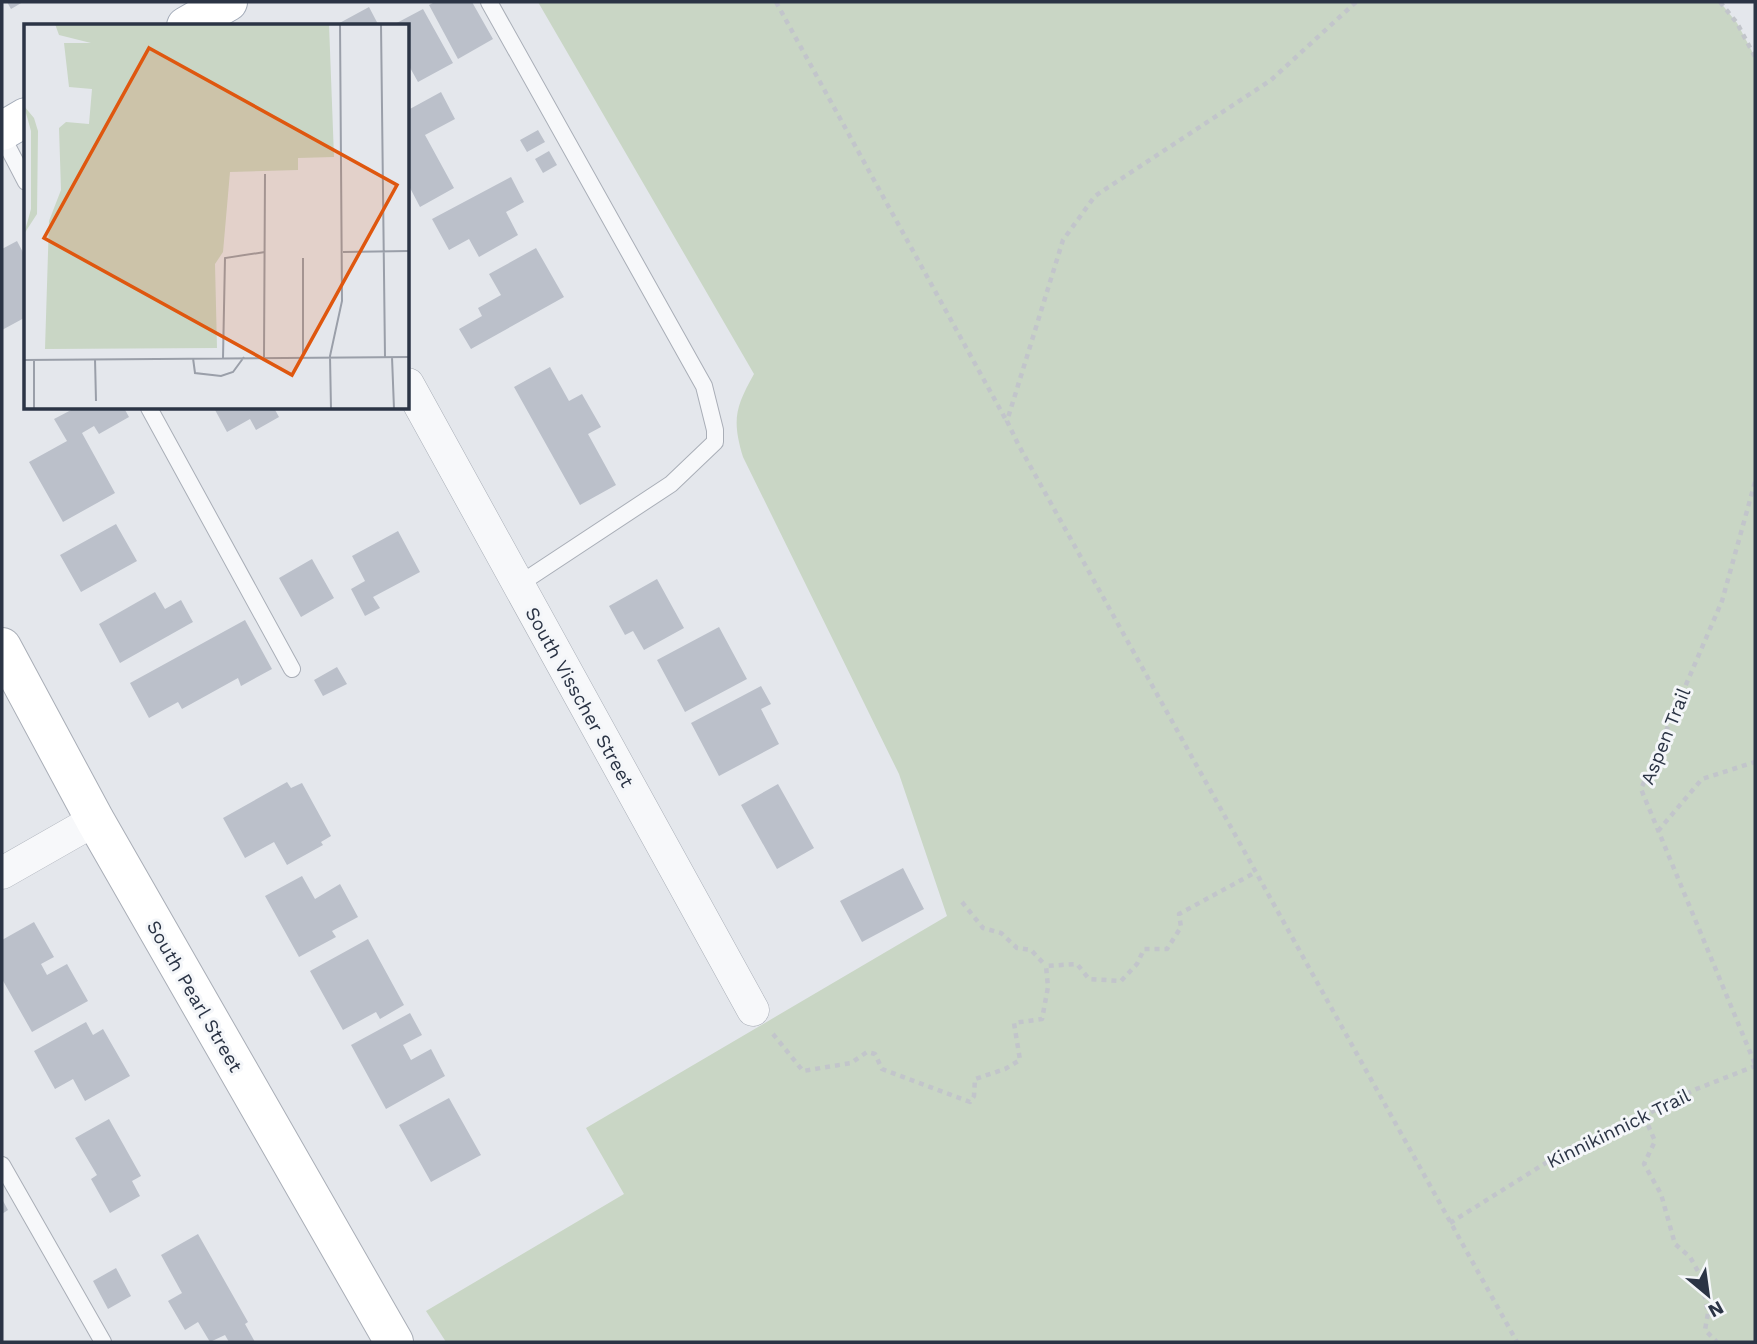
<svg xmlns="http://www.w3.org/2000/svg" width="1757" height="1344" font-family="'Work Sans',sans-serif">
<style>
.green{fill:#c9d6c5}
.building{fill:#bbc0ca}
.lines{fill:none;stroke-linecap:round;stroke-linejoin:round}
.lane-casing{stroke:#a9aeb7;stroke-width:18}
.street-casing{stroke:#a9aeb7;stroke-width:33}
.secondary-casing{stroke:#a9aeb7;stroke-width:40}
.primary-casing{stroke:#a3abb8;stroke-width:40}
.path{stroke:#c2c5cb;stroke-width:4.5;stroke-dasharray:5 5;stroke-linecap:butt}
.lane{stroke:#f7f8fa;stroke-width:16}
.street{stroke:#f7f8fa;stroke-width:32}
.secondary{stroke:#fff;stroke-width:38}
.primary{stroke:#fff;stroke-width:38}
.labels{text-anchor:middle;stroke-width:6;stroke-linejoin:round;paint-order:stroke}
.street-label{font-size:19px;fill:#2b3445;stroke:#f4f6f9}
.inset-road{fill:none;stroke:#9a9fa9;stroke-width:2}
.view{fill:#df570f;fill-opacity:0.15;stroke:#df570f;stroke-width:3.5}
.inset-edge{fill:none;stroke:#2b3445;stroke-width:3.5}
</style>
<rect width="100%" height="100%" fill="#e4e7ec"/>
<path class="green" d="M 538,2 L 1720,2 L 1737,23 L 1755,57 L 1755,1342 L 446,1342 L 426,1311 L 624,1194 L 586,1128 L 947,916 L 899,774 L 743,457 C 732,420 735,408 754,374 Z"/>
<path class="building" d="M 7,2 L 23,2 L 11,9 Z
M 435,2 L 472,2 L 493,39 L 458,59 L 429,5 Z
M 369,7 L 379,26 L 334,26 Z
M 423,9 L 453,63 L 418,82 L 408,64 L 408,26 L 391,26 Z
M 441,92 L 455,119 L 425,135 L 454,188 L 420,207 L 408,184 L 408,110 Z
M 538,130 L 545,142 L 527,152 L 520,140 Z
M 549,151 L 557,165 L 543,173 L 535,159 Z
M 511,177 L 524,202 L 506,212 L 518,235 L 479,257 L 469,239 L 449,250 L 432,219 Z
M 17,241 L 26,258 L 26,317 L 2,330 L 2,249 Z
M 536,248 L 564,297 L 471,349 L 459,329 L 482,316 L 478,308 L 501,295 L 489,274 Z
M 550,367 L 569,401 L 582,394 L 601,427 L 588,434 L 616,485 L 580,505 L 514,387 Z
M 75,408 L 124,408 L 129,417 L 99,434 L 94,426 L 82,433 L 115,493 L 63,522 L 29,462 L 67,441 L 54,419 Z
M 214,408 L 274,408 L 279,417 L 256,430 L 250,419 L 227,432 Z
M 116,524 L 137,561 L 81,592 L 60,555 Z
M 398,531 L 420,572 L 373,597 L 380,608 L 365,616 L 351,589 L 365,581 L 352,556 Z
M 312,559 L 334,598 L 301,617 L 279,578 Z
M 657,579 L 684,628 L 644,650 L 633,631 L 625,635 L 609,606 Z
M 155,592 L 165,609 L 181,600 L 193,622 L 120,663 L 99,624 Z
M 245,620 L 272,669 L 241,686 L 238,678 L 182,709 L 178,702 L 149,718 L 130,683 Z
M 719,627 L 747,679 L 685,712 L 657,660 Z
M 337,667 L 347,684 L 323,696 L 314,680 Z
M 761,686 L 771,704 L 761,709 L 779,744 L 719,776 L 691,723 Z
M 287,782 L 291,788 L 302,783 L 331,836 L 321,842 L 323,845 L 287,865 L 274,842 L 245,858 L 223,818 Z
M 778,784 L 814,848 L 777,869 L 741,805 Z
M 903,868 L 924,909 L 862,942 L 840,901 Z
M 302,876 L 315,899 L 340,884 L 358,917 L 332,931 L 336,937 L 299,957 L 265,896 Z
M 34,922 L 54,957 L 41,964 L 47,975 L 67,964 L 88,1001 L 32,1032 L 2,979 L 2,940 Z
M 368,939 L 404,1005 L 380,1019 L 376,1012 L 343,1030 L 310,971 Z
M 410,1013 L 422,1035 L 403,1045 L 411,1060 L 431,1049 L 445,1076 L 386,1109 L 351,1045 Z
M 86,1022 L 93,1035 L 103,1029 L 130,1076 L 85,1101 L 73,1079 L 55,1089 L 34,1051 Z
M 449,1098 L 481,1155 L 431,1182 L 399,1125 Z
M 109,1119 L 141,1176 L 132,1181 L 140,1196 L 110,1213 L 91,1179 L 97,1175 L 75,1138 Z
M 2,1199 L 8,1210 L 2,1214 Z
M 198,1234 L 248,1322 L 245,1324 L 255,1342 L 229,1342 L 225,1335 L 210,1342 L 198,1322 L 185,1330 L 168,1301 L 182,1293 L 161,1255 Z
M 116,1268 L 131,1296 L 108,1309 L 93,1281 Z"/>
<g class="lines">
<g class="lane-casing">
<path id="lane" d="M 489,2 L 704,386 L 715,430 L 715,442 L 671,484 L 518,585
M 2,136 L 26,182
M 149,408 L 292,669
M 2,1165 L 103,1342"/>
</g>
<g class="street-casing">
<path id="street" d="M 408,384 L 753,1010
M 2,873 L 95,820"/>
</g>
<g class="secondary-casing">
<path id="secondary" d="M 2,647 L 95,820 L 394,1342"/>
</g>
<g class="primary-casing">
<path id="primary" d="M 186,26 L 228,2
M 2,131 L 26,117"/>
</g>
<path class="path" d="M 776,2 L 1006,420
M 1356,2 L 1271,80 L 1095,196 L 1063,240 L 1007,421 L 1018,444 L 1517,1342
M 1720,2 L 1737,23 L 1755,57
M 1755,482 L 1722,601 L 1641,789 L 1755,1064
M 1658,831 L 1702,779 L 1755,762
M 962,902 L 983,928 L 1001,933 L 1017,948 L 1031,950 L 1046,966
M 773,1034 L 803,1071 L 851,1063 L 867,1052 L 875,1054 L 882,1069 L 970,1102 L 974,1096 L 975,1079 L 1005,1069 L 1020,1060 L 1014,1023 L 1042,1019 L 1048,987 L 1046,966 L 1077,964 L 1089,979 L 1121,981 L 1137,964 L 1144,949 L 1167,949 L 1181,927 L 1179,914 L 1256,872
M 1644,1116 L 1655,1141 L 1644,1164 L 1661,1194 L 1675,1244 L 1690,1257 L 1704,1282 L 1704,1293 L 1708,1313 L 1705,1330 L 1717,1342
M 1450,1223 L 1568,1149 L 1644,1116 L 1694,1090 L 1755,1066"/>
<use href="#lane" class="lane"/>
<use href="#street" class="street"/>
<use href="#secondary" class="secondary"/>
<use href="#primary" class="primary"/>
</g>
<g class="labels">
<g class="street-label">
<text transform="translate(580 697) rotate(61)" y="7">South Visscher Street</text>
<text transform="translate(1665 736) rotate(-68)" y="7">Aspen Trail</text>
<text transform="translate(195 996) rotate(60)" y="7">South Pearl Street</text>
<text transform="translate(1618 1128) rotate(-26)" y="7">Kinnikinnick Trail</text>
</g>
</g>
<g transform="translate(24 24)">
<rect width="385" height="385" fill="#e4e7ec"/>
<path d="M 31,0 L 305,0 L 310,133 L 274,134 L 274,146 L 206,148 L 199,228 L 191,240 L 193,324 L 21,325 L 25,197 L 37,166 L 35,104 L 42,98 L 65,100 L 68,65 L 45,63 L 40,19 L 67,19 L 35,11 ZM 0,82 L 10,94 L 14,107 L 13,190 L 0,210 L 7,185 L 7,107 Z" fill="#c9d6c5"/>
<path class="inset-road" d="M 357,0 L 361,333M 319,228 L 385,227M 279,332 L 279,234M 240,333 L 241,150M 368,333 L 370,385M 169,334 L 171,349 L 197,352 L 209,348 L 220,333M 199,334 L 201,234 L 241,228M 71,335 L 72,377M 0,336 L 385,333M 10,336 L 10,385M 0,352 L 0,377M 307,385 L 306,332 L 318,277 L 316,0"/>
<path class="view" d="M 125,24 L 373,161 L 268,351 L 20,214 Z"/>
<rect width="385" height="385" class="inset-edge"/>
</g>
<rect width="1757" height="1344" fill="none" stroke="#2b3445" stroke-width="7"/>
<g transform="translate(1708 1295) rotate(151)" stroke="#f4f6f9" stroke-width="5" paint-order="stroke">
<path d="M0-5L12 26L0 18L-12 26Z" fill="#2b3445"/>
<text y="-10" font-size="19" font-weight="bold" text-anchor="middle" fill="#2b3445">N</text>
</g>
</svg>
